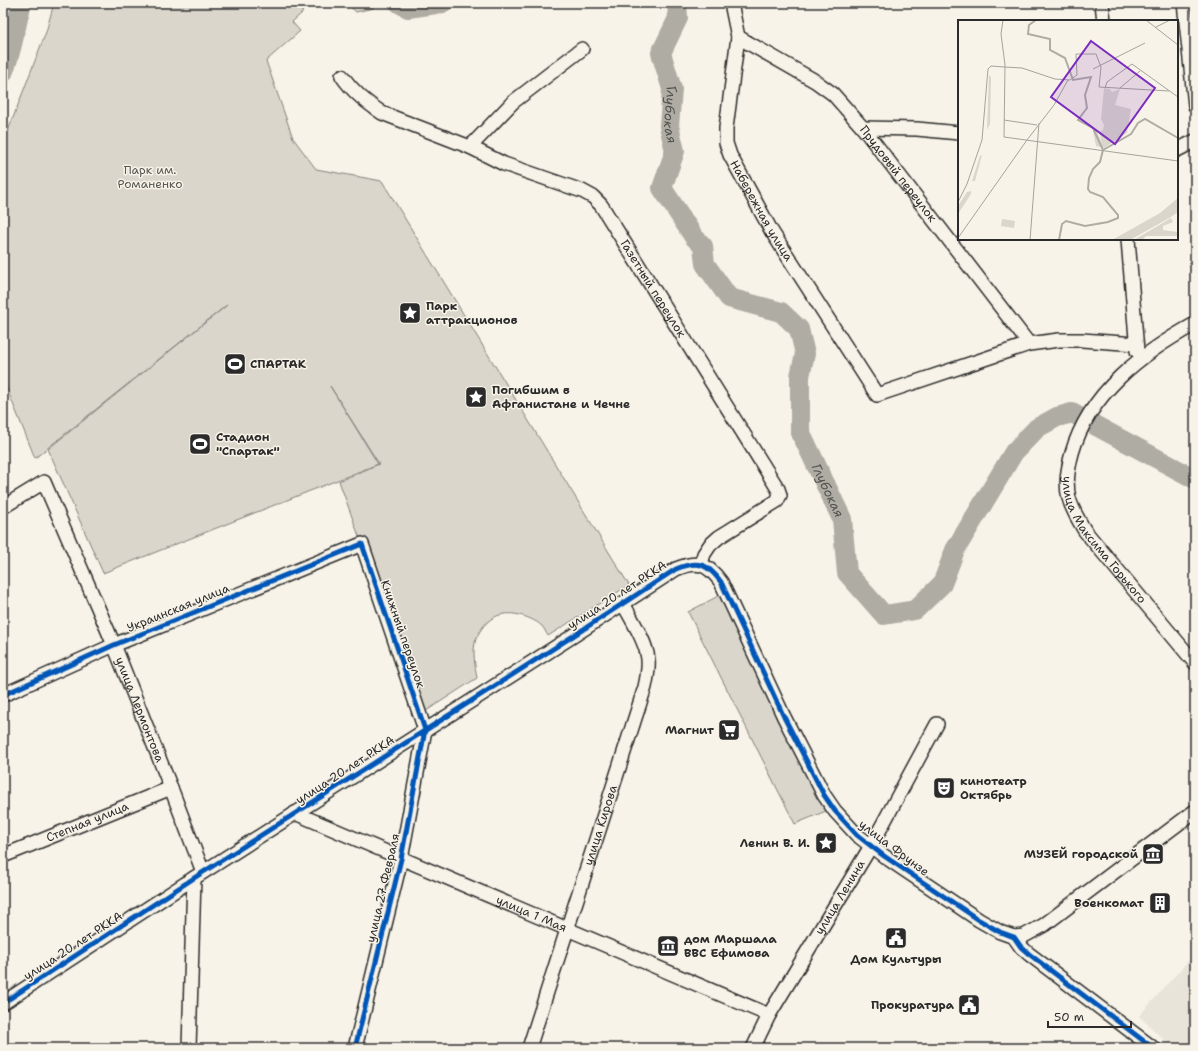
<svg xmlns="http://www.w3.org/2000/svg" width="1198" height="1051" font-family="'Shantell Sans',sans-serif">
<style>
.built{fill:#e8e4da}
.green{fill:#dad6cc;stroke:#82807c}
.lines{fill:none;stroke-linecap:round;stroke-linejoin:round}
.river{stroke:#afaca4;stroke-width:20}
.minor-casing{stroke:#2b2b2b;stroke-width:16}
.minor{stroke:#f7f3e8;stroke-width:13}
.cycleway-casing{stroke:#f7f3e8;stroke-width:8}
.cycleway{stroke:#0057b8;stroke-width:5}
.labels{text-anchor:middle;stroke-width:3;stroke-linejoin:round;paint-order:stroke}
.park-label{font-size:12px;fill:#575653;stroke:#f7f3e8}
.street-label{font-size:12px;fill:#2b2b2b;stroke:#f7f3e8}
.poi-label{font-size:12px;font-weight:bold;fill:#2b2b2b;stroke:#f7f3e8;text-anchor:start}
.water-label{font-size:13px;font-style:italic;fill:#53524f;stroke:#f7f3e8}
.inset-river{fill:none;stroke:#afaca4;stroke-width:2}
.inset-road{fill:none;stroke:#a5a39c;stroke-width:1}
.view{fill:#7b2cbf;fill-opacity:0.15;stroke:#7b2cbf;stroke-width:2}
.inset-edge{fill:none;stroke:#2b2b2b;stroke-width:2}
</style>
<rect width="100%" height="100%" fill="#f7f3e8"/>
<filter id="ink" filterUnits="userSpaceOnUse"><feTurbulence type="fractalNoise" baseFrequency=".025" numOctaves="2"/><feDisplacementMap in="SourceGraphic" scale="8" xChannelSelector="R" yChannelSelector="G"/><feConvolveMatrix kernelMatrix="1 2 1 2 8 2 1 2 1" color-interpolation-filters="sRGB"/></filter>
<g filter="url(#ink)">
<path class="built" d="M 1195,953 L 1195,1048 L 1173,1048 L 1139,1016 Z"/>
<path class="green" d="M 54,3 L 292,3 L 303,12 L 292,22 L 300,31 L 266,61 L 293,138 L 316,169 L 382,181 L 629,585 L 548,636 C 546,633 544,628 542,626 C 537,621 529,618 523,616 C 501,609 485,618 476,639 C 472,650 475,666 477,678 L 423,713 L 339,481 L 379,464 L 330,386 L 378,464 L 103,573 L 48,449 L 227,305 L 35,458 L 3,379 L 3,141 L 8,131 L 46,32 Z
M 346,3 L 374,3 L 373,8 L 356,12 Z
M 720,595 L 819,798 L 826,811 L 795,824 L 688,612 Z"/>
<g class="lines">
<g class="river">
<path d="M 399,3 L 408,8 L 443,3"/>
<path id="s1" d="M 677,3 L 678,18 L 661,53 L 672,89 L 669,126 L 675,151 L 662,188 L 694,237 L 703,246 L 705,264 L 729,298 L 781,312 L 799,329 L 805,354 L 800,376 L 800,431 L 842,519 L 847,573 L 884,615 L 915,610 L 942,584 L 955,550 L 1014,452 L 1037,428 L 1057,417 L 1072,413 L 1195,479"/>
<path d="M 3,73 C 13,50 15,26 22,3"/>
</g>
<g class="minor-casing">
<g id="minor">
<path id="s2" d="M 731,3 L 738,37 L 726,128 L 726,143 L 730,155 L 772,232 L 877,395 L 1029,344 L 1059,340 L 1082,340 L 1136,344"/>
<path d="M 1102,3 L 1104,21"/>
<path d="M 1184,3 L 1195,106"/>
<path id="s3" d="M 738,37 L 815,81 L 833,94 L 863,128 L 1029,344"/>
<path id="s4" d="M 342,76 C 353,92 366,102 382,113 L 470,147 L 504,164 L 582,191 L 593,197 L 601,205 L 778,489 L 780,495 L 777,501 L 719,537 L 710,545 L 704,554 L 701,564"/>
<path d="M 863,128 L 917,129 L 959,133"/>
<path d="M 470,147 L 513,102 L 582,49"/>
<path d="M 1177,150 L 1195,141"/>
<path d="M 1128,239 L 1137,351"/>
<path id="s5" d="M 1195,324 C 1142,353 1089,393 1072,453 C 1068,468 1065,483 1069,498 C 1072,510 1079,521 1085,531 L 1195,663"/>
<path id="s6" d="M 3,507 L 44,482 L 114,645 L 171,788 L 203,872"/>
<path d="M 3,695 L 114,645 L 362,544 L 425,730 L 401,859 L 355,1048"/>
<path id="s7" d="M 295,813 L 769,1015"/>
<path id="s8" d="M 3,856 L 171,788"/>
<path d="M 1014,937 L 1024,936 L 1044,925 L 1195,811"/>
<path d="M 3,1003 L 194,878 L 573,636 L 676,569 C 698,560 707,563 721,582 L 784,717 L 824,795 L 835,811 L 857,835 L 884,856 L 979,920 L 1000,932 L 1014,937 L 1021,947 L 1029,954 L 1153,1048"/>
<path d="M 189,1048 L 194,878"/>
<path id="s9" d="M 529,1048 L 645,687 C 647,678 649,669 648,659 C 646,641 631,619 623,603"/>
<path id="s10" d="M 753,1048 L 769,1015 L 871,846 L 937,724"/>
</g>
</g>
<use href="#minor" class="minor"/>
<g class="cycleway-casing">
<path id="cycleway" d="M 3,695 L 114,645 L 362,544 L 425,730 L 401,859 L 355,1048
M 3,1003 L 194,878 L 573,636 L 676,569 C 698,560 707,563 721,582 L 784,717 L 824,795 L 835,811 L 857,835 L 884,856 L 979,920 L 1000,932 L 1014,937 L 1021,947 L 1029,954 L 1153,1048"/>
</g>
<use href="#cycleway" class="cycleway"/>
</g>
</g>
<defs>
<g id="sight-square" transform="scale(1.15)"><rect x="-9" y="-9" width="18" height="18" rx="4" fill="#2b2b2b" stroke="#f7f3e8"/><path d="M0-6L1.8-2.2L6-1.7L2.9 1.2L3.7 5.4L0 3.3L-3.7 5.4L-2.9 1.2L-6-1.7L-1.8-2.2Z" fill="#fff"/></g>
<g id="stadium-square" transform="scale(1.15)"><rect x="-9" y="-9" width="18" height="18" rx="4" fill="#2b2b2b" stroke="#f7f3e8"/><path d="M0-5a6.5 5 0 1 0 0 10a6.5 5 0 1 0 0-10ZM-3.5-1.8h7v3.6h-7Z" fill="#fff"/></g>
<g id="supermarket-square" transform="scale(1.15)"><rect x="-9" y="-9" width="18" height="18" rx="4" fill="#2b2b2b" stroke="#f7f3e8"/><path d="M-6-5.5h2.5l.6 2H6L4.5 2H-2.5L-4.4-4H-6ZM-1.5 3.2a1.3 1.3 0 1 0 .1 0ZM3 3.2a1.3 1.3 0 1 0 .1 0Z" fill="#fff"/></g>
<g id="theatre-square" transform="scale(1.15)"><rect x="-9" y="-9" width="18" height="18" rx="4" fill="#2b2b2b" stroke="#f7f3e8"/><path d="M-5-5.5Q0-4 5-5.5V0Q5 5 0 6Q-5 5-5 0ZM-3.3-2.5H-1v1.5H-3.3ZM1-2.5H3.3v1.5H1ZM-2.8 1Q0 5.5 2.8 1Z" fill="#fff"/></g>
<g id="museum-square" transform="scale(1.15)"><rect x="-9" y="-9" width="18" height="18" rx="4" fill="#2b2b2b" stroke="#f7f3e8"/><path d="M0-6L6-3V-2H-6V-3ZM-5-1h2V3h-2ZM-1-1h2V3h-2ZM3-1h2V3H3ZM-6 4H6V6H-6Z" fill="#fff"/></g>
<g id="building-square" transform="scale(1.15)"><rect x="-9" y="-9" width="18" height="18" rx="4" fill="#2b2b2b" stroke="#f7f3e8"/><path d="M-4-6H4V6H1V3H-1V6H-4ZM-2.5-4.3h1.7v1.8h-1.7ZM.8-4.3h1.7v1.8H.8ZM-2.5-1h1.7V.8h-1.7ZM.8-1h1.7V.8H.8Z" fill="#fff"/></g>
<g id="civic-square" transform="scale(1.15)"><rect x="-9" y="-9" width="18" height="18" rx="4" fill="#2b2b2b" stroke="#f7f3e8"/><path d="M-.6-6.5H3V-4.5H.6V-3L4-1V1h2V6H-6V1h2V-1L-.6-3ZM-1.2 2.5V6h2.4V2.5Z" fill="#fff"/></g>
</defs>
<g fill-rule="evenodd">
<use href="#sight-square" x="410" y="313"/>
<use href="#stadium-square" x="235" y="364"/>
<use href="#sight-square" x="476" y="397"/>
<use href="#stadium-square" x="200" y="444"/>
<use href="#supermarket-square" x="729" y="730"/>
<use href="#theatre-square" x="944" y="788"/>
<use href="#sight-square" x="826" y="843"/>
<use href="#museum-square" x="1153" y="854"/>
<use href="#building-square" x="1160" y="903"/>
<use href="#civic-square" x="896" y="938"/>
<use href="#museum-square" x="668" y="946"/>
<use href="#civic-square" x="969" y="1005"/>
</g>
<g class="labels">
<g class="park-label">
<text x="150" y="174">Парк им.<tspan x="150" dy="14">Романенко</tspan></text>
</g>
<g class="street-label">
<text dy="4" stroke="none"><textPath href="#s3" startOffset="214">Прудовый переулок</textPath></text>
<text dy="4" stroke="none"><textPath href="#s2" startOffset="218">Набережная улица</textPath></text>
<text dy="4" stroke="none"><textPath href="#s4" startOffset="392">Газетный переулок</textPath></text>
<text dy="4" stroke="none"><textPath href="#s5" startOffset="282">улица Максима Горького</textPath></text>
<text transform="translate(617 595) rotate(-33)" y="4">улица 20 лет РККА</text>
<text transform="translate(178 608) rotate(-22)" y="4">Украинская улица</text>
<text transform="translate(403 634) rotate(71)" y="4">Книжный переулок</text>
<text dy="4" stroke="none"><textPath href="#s6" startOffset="295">улица Лермонтова</textPath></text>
<text transform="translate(345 770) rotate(-33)" y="4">улица 20 лет РККА</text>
<text dy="4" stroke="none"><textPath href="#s8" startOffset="91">Степная улица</textPath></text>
<text dy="4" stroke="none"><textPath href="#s9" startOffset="234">улица Кирова</textPath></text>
<text transform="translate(894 848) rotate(37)" y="4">улица Фрунзе</text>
<text transform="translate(383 888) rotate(-77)" y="4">улица 27 Февраля</text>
<text dy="4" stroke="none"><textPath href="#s10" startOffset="174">улица Ленина</textPath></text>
<text dy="4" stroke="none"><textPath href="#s7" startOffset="257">улица 1 Мая</textPath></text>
<text transform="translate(73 946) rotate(-33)" y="4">улица 20 лет РККА</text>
</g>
<g class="poi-label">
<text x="426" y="310">Парк<tspan x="426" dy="14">аттракционов</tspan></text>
<text x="250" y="368">СПАРТАК</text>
<text x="492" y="394">Погибшим в<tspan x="492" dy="14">Афганистане и Чечне</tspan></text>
<text x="216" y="441">Стадион<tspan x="216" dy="14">"Спартак"</tspan></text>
<text x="714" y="734" text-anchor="end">Магнит</text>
<text x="960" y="785">кинотеатр<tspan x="960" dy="14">Октябрь</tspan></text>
<text x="810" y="847" text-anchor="end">Ленин В. И.</text>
<text x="1138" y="858" text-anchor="end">МУЗЕЙ городской</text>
<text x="1144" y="907" text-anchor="end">Военкомат</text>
<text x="684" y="943">дом Маршала<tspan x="684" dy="14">ВВС Ефимова</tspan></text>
<text x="896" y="963" text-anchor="middle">Дом Культуры</text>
<text x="954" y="1009" text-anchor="end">Прокуратура</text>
</g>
<g class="water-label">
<text dy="5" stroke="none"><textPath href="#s1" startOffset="117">Глубокая</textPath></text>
<text dy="5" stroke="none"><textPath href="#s1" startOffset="572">Глубокая</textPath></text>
</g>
</g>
<g transform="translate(958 20)">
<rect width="220" height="220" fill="#f7f3e8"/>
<path d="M 31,55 L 33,57 L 32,104 L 29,110 ZM 146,68 L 152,69 L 154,72 L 162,69 L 157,85 L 173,89 L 169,113 L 146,128 L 138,126 L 135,111 L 138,110 L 144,123 L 141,112 L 145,110 L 146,105 L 143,99 ZM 24,135 L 17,161 L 14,161 L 22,136 ZM 13,171 L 13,174 L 0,194 L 0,186 L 9,172 ZM 220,178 L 220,192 L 213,197 L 172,220 L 154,220 L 202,193 ZM 213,198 L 215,202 L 205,206 L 205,210 L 220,212 L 220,216 L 188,216 L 184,220 L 176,220 ZM 44,199 L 57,201 L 56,208 L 43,206 Z" fill="#dad6cc"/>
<path class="inset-river" d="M 78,0 L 71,5 L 70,14 L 92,19 L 92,30 L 107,38 L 115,60 L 133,57 L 127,75 L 129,88 L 120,100 L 135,108 L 145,130 L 142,142 L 135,149 L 131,158 L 130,169 L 132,172 L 145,177 L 160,195 L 160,198 L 150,202 L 127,206 L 108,201 L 104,204 L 101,220M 145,130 L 173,114 L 180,103 L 187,99 L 220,118"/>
<path class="inset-road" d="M 45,0 L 43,14 L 47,45 L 46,117 L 220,141M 188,0 L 220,25M 198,7 L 212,0M 46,47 L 64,48 L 97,59 L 112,60 L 119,55 L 118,34 L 138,34 L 143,47 L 141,67 L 211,71M 135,49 L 187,23M 147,68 L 149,62 L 174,44 L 220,77M 162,68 L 182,51M 46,100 L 79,105M 69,120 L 96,85 L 110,60M 0,182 L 9,164 L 24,120 L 30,49 L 33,46 L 46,47M 0,218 L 69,120M 72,220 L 81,103"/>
<path class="view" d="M 133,21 L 197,68 L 157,124 L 93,77 Z"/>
<rect width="220" height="220" class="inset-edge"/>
</g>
<rect width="1198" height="1051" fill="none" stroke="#f7f3e8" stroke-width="16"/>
<rect x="8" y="8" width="1182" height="1035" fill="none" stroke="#2b2b2b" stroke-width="1.5" filter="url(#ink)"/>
<path d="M1048 1021v6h83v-6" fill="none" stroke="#2b2b2b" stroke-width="2"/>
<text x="1054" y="1021" font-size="12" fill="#2b2b2b" stroke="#f7f3e8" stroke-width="3" paint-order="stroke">50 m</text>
</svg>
